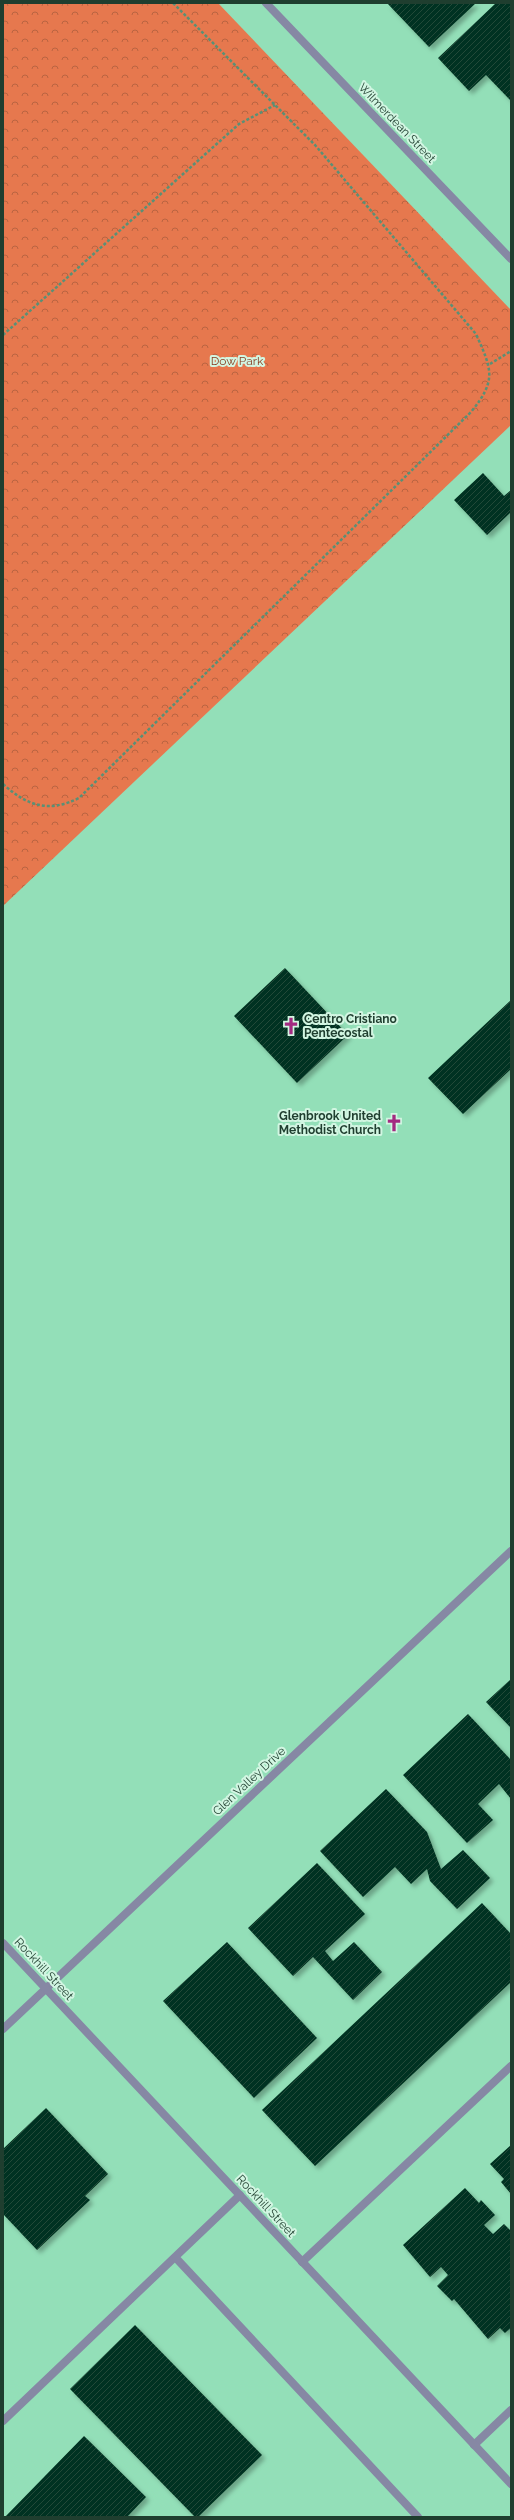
<svg xmlns="http://www.w3.org/2000/svg" width="514" height="2520" font-family="Raleway,sans-serif">
<style>
.forest{fill:url(#forest-crowns)}
.building{fill:url(#building-hatch);filter:url(#shadow)}
.lines{fill:none;stroke-linecap:round;stroke-linejoin:round}
.path{stroke:#5a9075;stroke-width:2.5;stroke-dasharray:3 2;stroke-linecap:butt}
.service{stroke:#8688a4;stroke-width:8}
.minor{stroke:#8688a4;stroke-width:8}
.tertiary{stroke:#8688a4;stroke-width:8}
.labels{text-anchor:middle;stroke-width:4;stroke-linejoin:round;paint-order:stroke}
.street-label{font-size:12px;fill:#1f3e2f;stroke:#d2f6e2}
.park-label{font-size:12px;fill:#883f23;stroke:#d2f6e2}
.poi-label{font-size:12px;font-weight:bold;fill:#1f3e2f;stroke:#d2f6e2;text-anchor:start}
</style>
<defs>
<pattern id="forest-crowns" width="20" height="18" patternUnits="userSpaceOnUse"><rect width="20" height="18" fill="#e6784e"/><path d="M2 6a3 3 0 1 1 6 0M12 15a3 3 0 1 1 6 0" fill="none" stroke="#ba6441"/></pattern>
<pattern id="building-hatch" width="6" height="6" patternUnits="userSpaceOnUse"><rect width="6" height="6" fill="#043220"/><path d="M-1 1l2-2M0 6l6-6M5 7l2-2" fill="none" stroke="#204838"/></pattern>
<filter id="shadow"><feDropShadow dx="3.5" dy="3.5" stdDeviation="2" flood-color="#0004"/></filter>
</defs>
<rect width="100%" height="100%" fill="#93dfb8"/>
<path class="forest" d="M 3,3 L 218,3 L 511,310 L 511,425 L 3,906 Z"/>
<path class="building" d="M 387,3 L 476,3 L 429,47 Z
M 496,3 L 511,3 L 511,101 L 486,75 L 469,91 L 438,58 Z
M 483,473 L 504,496 L 511,490 L 511,512 L 487,535 L 454,500 Z
M 285,968 L 348,1035 L 297,1083 L 234,1016 Z
M 511,1000 L 511,1069 L 463,1114 L 428,1078 Z
M 511,1679 L 511,1728 L 486,1702 Z
M 468,1714 L 511,1760 L 511,1799 L 499,1784 L 478,1804 L 493,1820 L 467,1843 L 403,1775 Z
M 386,1789 L 427,1832 L 441,1869 L 463,1850 L 490,1878 L 457,1909 L 430,1881 L 427,1869 L 411,1884 L 395,1867 L 363,1897 L 320,1851 Z
M 317,1863 L 365,1914 L 325,1951 L 333,1961 L 354,1942 L 382,1972 L 353,2000 L 313,1957 L 293,1976 L 248,1928 Z
M 482,1903 L 511,1934 L 511,1982 L 315,2166 L 262,2110 Z
M 227,1942 L 317,2038 L 254,2098 L 163,2001 Z
M 46,2108 L 108,2174 L 85,2196 L 90,2200 L 37,2250 L 3,2214 L 3,2149 Z
M 511,2145 L 511,2194 L 501,2182 L 504,2179 L 490,2164 Z
M 465,2188 L 479,2203 L 481,2200 L 495,2215 L 484,2225 L 493,2234 L 504,2224 L 511,2231 L 511,2328 L 505,2333 L 500,2328 L 488,2339 L 454,2299 L 452,2301 L 437,2286 L 448,2275 L 441,2267 L 430,2277 L 403,2245 Z
M 135,2325 L 262,2455 L 198,2517 L 195,2517 L 70,2389 Z
M 84,2436 L 146,2497 L 127,2517 L 5,2517 Z"/>
<g class="lines">
<path class="path" d="M 3,335 L 239,124 L 275,105
M 490,364 L 511,351
M 3,784 C 27,806 49,813 79,798 L 471,412 C 497,380 492,370 476,334 L 315,145 L 173,3"/>
<path class="service" d="M 175,2257 L 418,2517
M 302,2262 L 511,2066
M 3,2421 L 240,2195
M 474,2445 L 511,2410"/>
<path class="minor" d="M 266,3 L 511,259
M 3,2029 L 511,1551"/>
<path class="tertiary" d="M 3,1943 L 511,2484"/>
</g>
<defs>
<g id="church-bare" transform="scale(1.38)"><path d="M-1.2-6h2.4v3.5h3.3v2.4h-3.3V6h-2.4V-.1h-3.3v-2.4h3.3Z" fill="#a32a81" stroke="#d2f6e2" stroke-width="2.5" paint-order="stroke"/></g>
</defs>
<g fill-rule="evenodd">
<use href="#church-bare" x="291" y="1026"/>
<use href="#church-bare" x="394" y="1123"/>
</g>
<g class="labels">
<g class="street-label">
<text transform="translate(397 123) rotate(46)" y="4">Wilmerdean Street</text>
<text transform="translate(249 1781) rotate(-43)" y="4">Glen Valley Drive</text>
<text transform="translate(44 1969) rotate(47)" y="4">Rockhill Street</text>
<text transform="translate(266 2206) rotate(47)" y="4">Rockhill Street</text>
</g>
<g class="park-label">
<text x="237" y="365">Dow Park</text>
</g>
<g class="poi-label">
<text x="304" y="1023">Centro Cristiano<tspan x="304" dy="14">Pentecostal</tspan></text>
<text x="381" y="1120" text-anchor="end">Glenbrook United<tspan x="381" dy="14">Methodist Church</tspan></text>
</g>
</g>
<rect width="514" height="2520" fill="none" stroke="#1f3e2f" stroke-width="8"/>
</svg>
